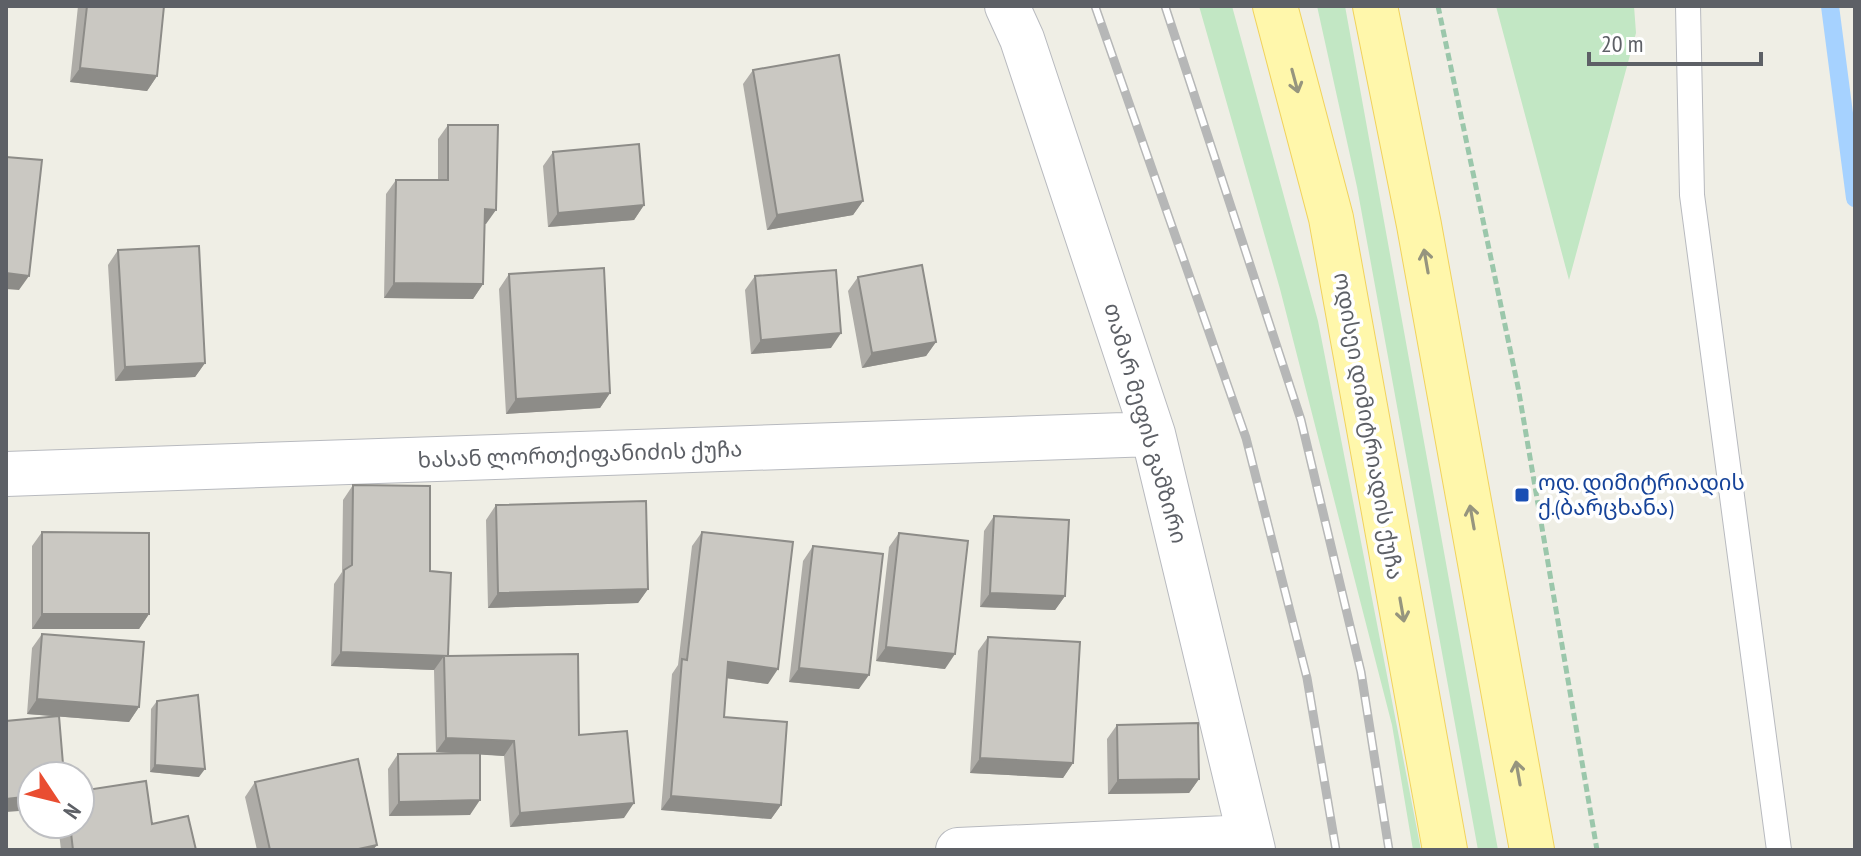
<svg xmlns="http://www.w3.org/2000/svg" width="1861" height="856" font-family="'PT Sans Narrow','Noto Sans Georgian',sans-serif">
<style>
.green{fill:#c2e7c4}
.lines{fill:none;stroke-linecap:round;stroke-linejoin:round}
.stream{stroke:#a6d2ff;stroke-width:18}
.lane-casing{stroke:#b8babf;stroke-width:26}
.street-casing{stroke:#b8babf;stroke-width:46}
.primary-casing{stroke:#f1d25c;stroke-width:46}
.path{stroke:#9bc7ab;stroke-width:5;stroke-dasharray:8 4;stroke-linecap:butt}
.lane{stroke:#fff;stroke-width:24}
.street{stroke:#fff;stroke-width:44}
.primary{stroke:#fff7ab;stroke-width:44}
.rail-casing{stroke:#b6b7b7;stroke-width:9}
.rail{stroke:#fff;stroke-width:6;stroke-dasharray:18;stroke-linecap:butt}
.wall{fill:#aeaca7}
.shaded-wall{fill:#8d8c88}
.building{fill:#cac8c2;stroke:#8d8c88;stroke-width:2}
.oneway{stroke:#96957e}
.transit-dot{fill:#1a4fb4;stroke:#fff;stroke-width:3}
.labels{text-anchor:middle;stroke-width:7;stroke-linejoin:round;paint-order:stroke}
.street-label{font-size:22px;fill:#5d6066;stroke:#fff}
.transit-label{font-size:22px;fill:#164399;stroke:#fff;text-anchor:start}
</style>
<rect width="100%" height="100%" fill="#efeee5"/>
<path class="green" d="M 1199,6 L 1232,6 L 1318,321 L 1421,850 L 1413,850 L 1392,725 L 1280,289 Z
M 1317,6 L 1345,6 L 1498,850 L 1478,850 L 1357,187 Z
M 1496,6 L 1634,6 L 1636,33 L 1569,280 Z"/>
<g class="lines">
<path class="stream" d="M 1830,6 L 1855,198"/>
<g class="lane-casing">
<path id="lane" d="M 1688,6 L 1692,195 L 1779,850"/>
</g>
<g class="street-casing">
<path id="street" d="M 1007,6 L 1022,39 L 1153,434 L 1253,850
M 6,474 L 1153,434
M 958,850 L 1250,837"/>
</g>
<g class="primary-casing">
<path id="primary" d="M 1275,6 L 1331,218 L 1445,850
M 1375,6 L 1419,225 L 1532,850"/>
</g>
<path class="path" d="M 1438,6 L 1518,387 L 1597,850"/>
<use href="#lane" class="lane"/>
<use href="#street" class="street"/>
<use href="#primary" class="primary"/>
<g class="rail-casing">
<path id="rail" d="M 1095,6 L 1246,438 L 1307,678 L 1336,850
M 1165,6 L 1301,420 L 1361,672 L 1389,850"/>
</g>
<use href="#rail" class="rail"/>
</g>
<path class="wall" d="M 78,6 L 164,6 L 157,76 L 147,91 L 70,82 Z
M 753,70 L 863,201 L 853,215 L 767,230 L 743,84 Z
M 448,125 L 486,224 L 484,224 L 483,284 L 473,299 L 384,298 L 386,194 L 396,180 L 438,180 L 438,139 Z
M 553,152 L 644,205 L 634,220 L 548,227 L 543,166 Z
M 118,250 L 205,363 L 195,377 L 115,381 L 108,265 Z
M 509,274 L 610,393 L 600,408 L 506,414 L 499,289 Z
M 755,276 L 831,348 L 751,354 L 745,290 Z
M 858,277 L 936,342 L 926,356 L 862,368 L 848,291 Z
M 353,485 L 430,571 L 448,656 L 579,735 L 624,818 L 510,827 L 504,756 L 480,754 L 470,815 L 389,816 L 388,769 L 398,754 L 457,753 L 436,752 L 434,670 L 331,666 L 334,584 L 342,572 L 343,500 Z
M 496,505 L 648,589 L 638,603 L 488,608 L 486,520 Z
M 994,516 L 1065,596 L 1055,610 L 980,607 L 984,531 Z
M 42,532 L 149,614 L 139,629 L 32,629 L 32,546 Z
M 702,532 L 768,684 L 727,678 L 724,717 L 781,805 L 771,819 L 661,810 L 672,674 L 678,665 L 692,546 Z
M 899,533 L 945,669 L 876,661 L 889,547 Z
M 813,546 L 859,689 L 789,682 L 803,561 Z
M 42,634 L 139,707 L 129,722 L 27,714 L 32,648 Z
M 988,637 L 1073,763 L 1063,778 L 970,773 L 978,651 Z
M 157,701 L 199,777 L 150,772 L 151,709 Z
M 1117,725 L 1199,779 L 1189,793 L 1108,794 L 1107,739 Z
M 255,782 L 373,850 L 257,850 L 245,797 Z
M 58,824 L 152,824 L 196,850 L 61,850 Z"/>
<path class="shaded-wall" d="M 80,68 L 157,76 L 147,91 L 70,82 Z
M 863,201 L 853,215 L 767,230 L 777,215 Z
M 644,205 L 634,220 L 548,227 L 558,213 Z
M 485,209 L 496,210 L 486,224 L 475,224 Z
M 6,273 L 29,276 L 19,290 L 6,289 Z
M 394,283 L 483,284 L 473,299 L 384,298 Z
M 841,333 L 831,348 L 751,354 L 761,340 Z
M 936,342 L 926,356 L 862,368 L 872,353 Z
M 205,363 L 195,377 L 115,381 L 125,367 Z
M 610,393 L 600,408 L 506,414 L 516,399 Z
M 648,589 L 638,603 L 488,608 L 498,593 Z
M 990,593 L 1065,596 L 1055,610 L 980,607 Z
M 42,614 L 149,614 L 139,629 L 32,629 Z
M 886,647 L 955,654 L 945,669 L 876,661 Z
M 341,652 L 448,656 L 444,656 L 434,670 L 331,666 Z
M 728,662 L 778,669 L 768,684 L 718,677 Z
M 799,668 L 869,675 L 859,689 L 789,682 Z
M 37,699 L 139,707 L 129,722 L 27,714 Z
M 446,738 L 514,741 L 504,756 L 436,752 Z
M 980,758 L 1073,763 L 1063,778 L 970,773 Z
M 155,765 L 205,769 L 199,777 L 150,772 Z
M 1199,779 L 1189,793 L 1108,794 L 1118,780 Z
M 32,796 L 32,810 L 6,812 L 6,799 Z
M 671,796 L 781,805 L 771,819 L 661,810 Z
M 480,800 L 470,815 L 389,816 L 399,802 Z
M 634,803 L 624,818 L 510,827 L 520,813 Z
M 377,845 L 373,850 L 354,850 Z"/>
<path class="building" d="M 87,6 L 164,6 L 157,76 L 80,68 Z
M 839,55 L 863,201 L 777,215 L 753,70 Z
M 448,125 L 498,125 L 496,210 L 485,209 L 483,284 L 394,283 L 396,180 L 448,180 Z
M 639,144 L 644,205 L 558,213 L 553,152 Z
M 6,157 L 42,160 L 29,276 L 6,273 Z
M 199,246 L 205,363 L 125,367 L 118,250 Z
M 922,265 L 936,342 L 872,353 L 858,277 Z
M 604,268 L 610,393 L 516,399 L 509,274 Z
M 836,270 L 841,333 L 761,340 L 755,276 Z
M 353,485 L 430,486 L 430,571 L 451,573 L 448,656 L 578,654 L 579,735 L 627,731 L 634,803 L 520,813 L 514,741 L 446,738 L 444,656 L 448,656 L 341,652 L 344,570 L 352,565 Z
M 646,501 L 648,589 L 498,593 L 496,505 Z
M 994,516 L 1069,520 L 1065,596 L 990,593 Z
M 42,532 L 149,533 L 149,614 L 42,614 Z
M 702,532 L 793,542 L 778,669 L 728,662 L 724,717 L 787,722 L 781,805 L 671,796 L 682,659 L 687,660 Z
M 899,533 L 968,541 L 955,654 L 886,647 Z
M 813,546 L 883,554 L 869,675 L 799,668 Z
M 42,634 L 144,642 L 139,707 L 37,699 Z
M 988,637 L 1080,642 L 1073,763 L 980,758 Z
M 198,695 L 205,769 L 155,765 L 157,701 Z
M 59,716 L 64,776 L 32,776 L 32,796 L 6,799 L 6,721 Z
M 1198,723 L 1199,779 L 1118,780 L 1117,725 Z
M 480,753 L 480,800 L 399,802 L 398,754 Z
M 358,759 L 377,845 L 354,850 L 270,850 L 255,782 Z
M 146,781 L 152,824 L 188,816 L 196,850 L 73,850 L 70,824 L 80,824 L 80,791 Z"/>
<defs><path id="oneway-shaft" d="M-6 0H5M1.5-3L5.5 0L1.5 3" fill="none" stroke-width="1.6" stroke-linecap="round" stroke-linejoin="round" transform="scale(2)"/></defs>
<g class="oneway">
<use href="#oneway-shaft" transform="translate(1295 81) rotate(75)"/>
<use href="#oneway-shaft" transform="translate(1426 261) rotate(-100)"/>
<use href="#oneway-shaft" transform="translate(1472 517) rotate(-100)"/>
<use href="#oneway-shaft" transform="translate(1402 610) rotate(80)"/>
<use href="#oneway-shaft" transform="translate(1518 773) rotate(-100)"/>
</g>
<rect class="transit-dot" x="1514" y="487" width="16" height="16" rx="4"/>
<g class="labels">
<g class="street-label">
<text transform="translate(1146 423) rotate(74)" y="8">თამარ მეფის გამზირი</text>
<text transform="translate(1369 426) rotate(80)" y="8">ოდისეი დიმიტრიადის ქუჩა</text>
<text transform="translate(580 454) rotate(-2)" y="8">ხასან ლორთქიფანიძის ქუჩა</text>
</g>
<g class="transit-label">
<text x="1538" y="490">ოდ. დიმიტრიადის<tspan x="1538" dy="25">ქ.(ბარცხანა)</tspan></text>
</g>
</g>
<rect width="1861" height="856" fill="none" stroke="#5d6066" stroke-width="16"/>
<g transform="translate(56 800) rotate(125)"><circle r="38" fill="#ffffff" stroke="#bebfc2" stroke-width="2"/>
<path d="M0-6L14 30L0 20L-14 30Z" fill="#e94d31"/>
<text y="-12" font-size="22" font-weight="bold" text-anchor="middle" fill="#5d6066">N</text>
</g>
<path d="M1589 52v12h172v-12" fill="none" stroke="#5d6066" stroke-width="4"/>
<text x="1601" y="52" font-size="24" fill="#5d6066" stroke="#ffffff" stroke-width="6" paint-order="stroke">20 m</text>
</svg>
